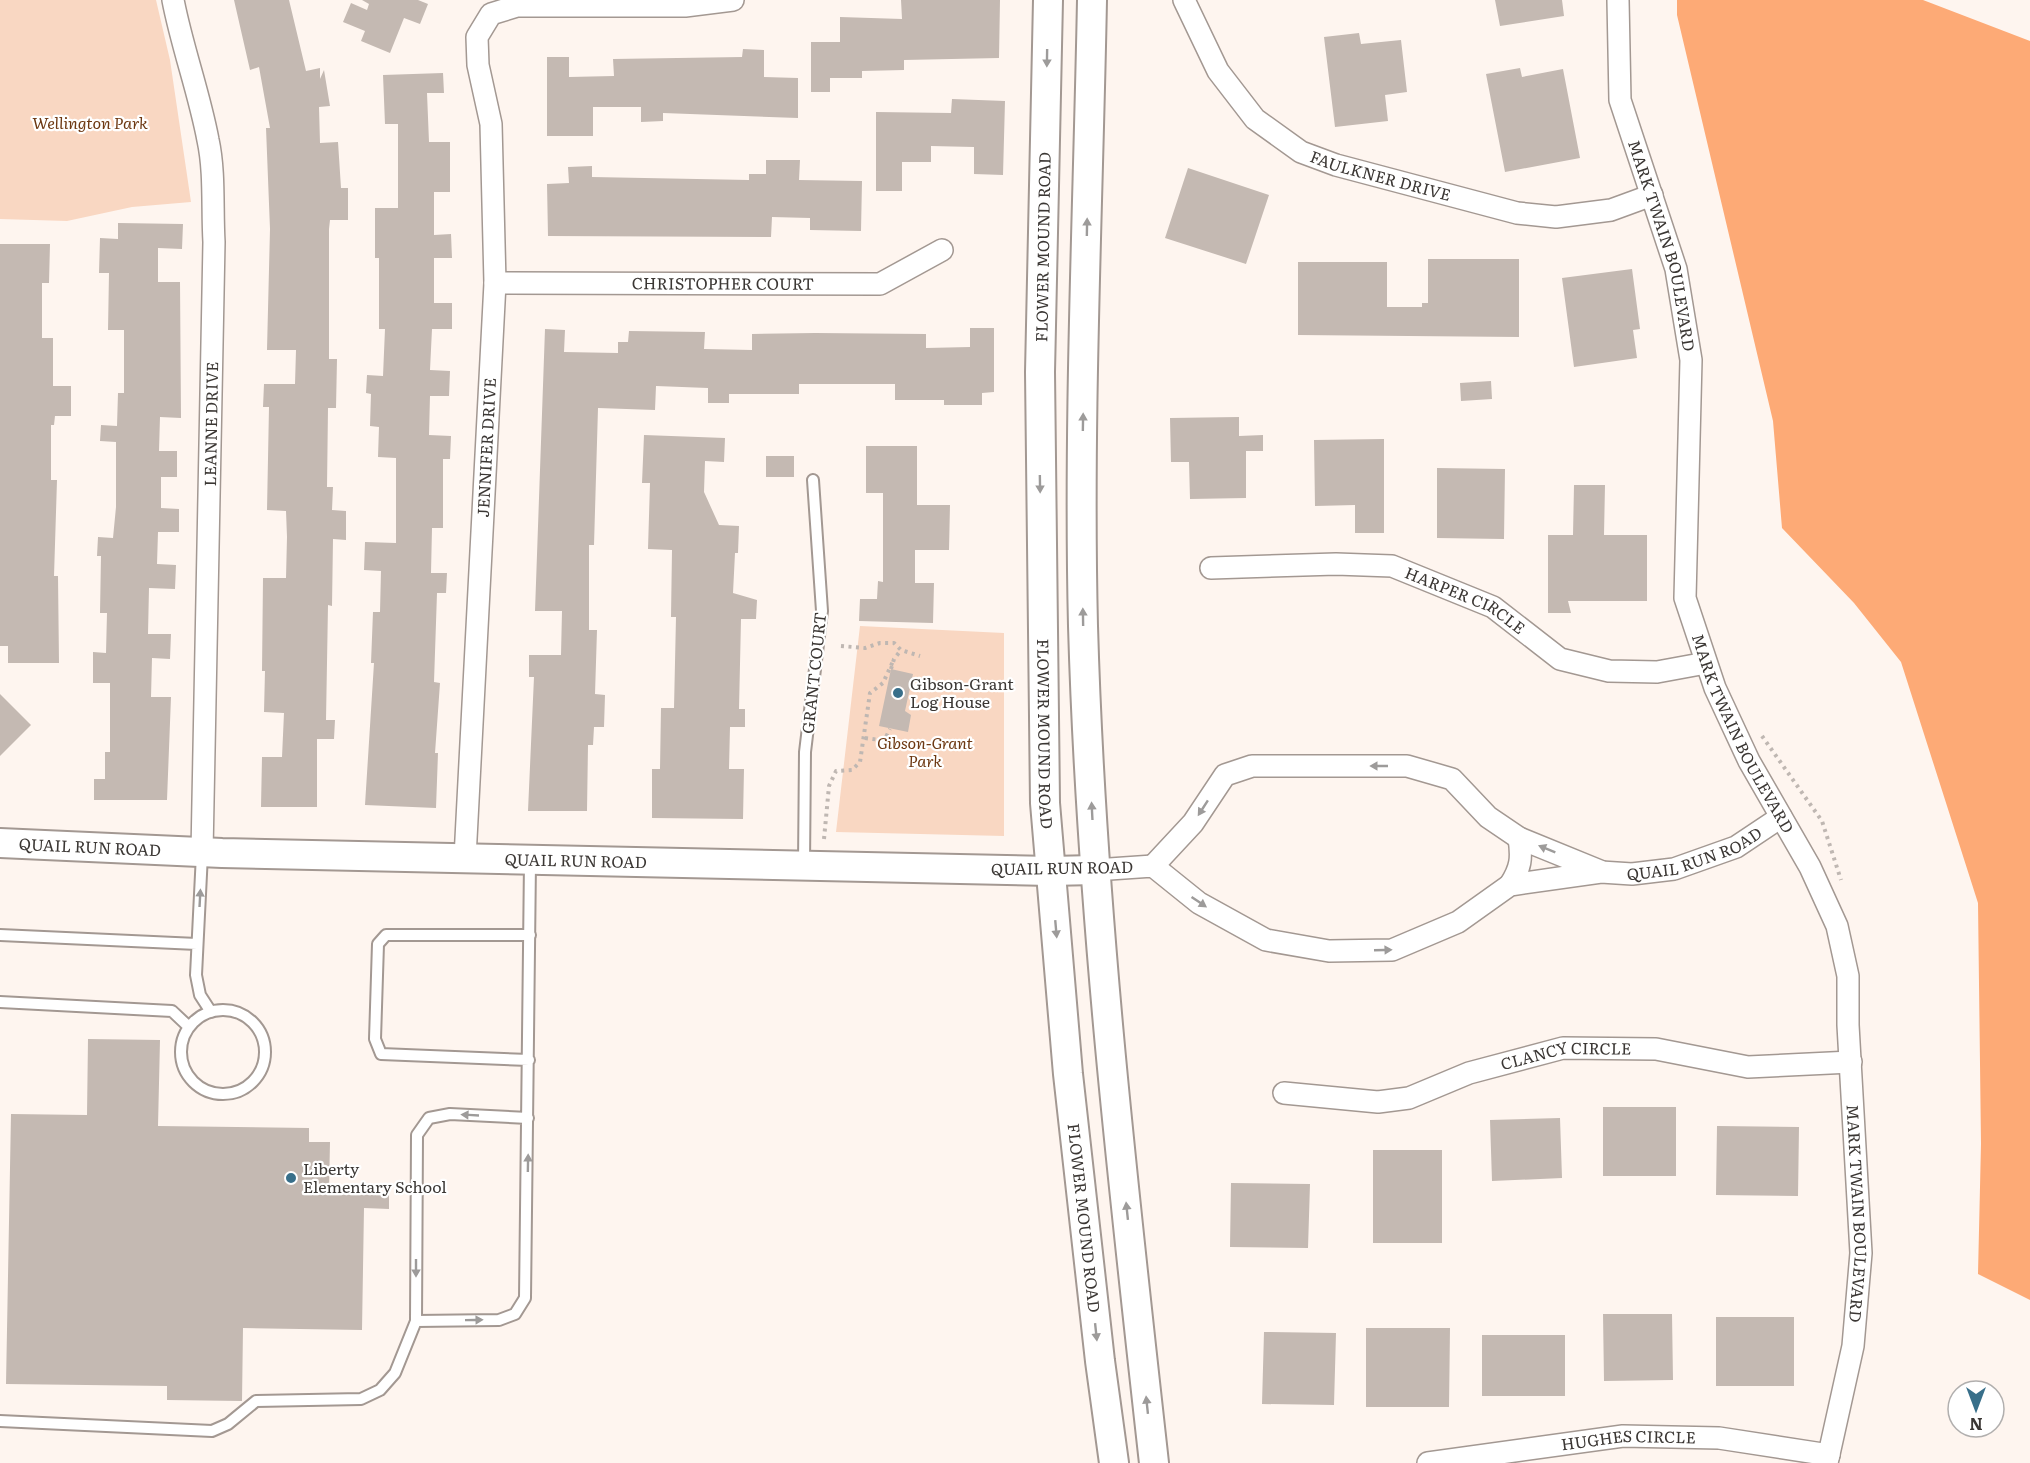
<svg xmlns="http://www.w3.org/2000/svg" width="2030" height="1463" font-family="Literata,serif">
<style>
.green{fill:#f9d7c2}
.water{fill:#fdaa76}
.building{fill:#c4b9b2}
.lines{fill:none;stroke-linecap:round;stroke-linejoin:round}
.lane-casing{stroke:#a39892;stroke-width:14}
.street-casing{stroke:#a39892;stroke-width:24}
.secondary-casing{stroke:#a39892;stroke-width:32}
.path{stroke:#bfb7b2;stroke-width:4;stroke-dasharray:3 4.5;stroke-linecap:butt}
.lane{stroke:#fff;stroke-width:10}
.street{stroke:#fff;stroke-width:21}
.secondary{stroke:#fff;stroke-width:28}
.oneway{fill:#9d9b9a}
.poi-dot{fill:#386f8a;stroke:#fff;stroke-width:2}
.labels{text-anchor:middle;stroke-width:4.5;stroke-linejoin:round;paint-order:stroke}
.park-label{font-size:16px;font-style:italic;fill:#6d3812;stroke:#fff}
.street-label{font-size:16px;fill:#3b3734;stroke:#fff}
.poi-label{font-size:16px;fill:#3b3734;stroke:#fff;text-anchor:start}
</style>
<rect width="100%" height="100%" fill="#fef5ef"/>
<path class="green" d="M 0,0 L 156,0 L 170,60 L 191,202 L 132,207 L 67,221 L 0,219 Z
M 860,626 L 1004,633 L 1004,836 L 836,832 Z"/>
<path class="water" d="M 1677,0 L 1923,0 L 2030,41 L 2030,1300 L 1978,1274 L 1981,1144 L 1978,903 L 1901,662 L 1854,603 L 1782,528 L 1773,421 L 1677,15 Z"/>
<path class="building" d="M 234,0 L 289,0 L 306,71 L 320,68 L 320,79 L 324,70 L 330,106 L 319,107 L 320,143 L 338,142 L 341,188 L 348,188 L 348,220 L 330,220 L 329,229 L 329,359 L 337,359 L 336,408 L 328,408 L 327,487 L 333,487 L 332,510 L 346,511 L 346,540 L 333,539 L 332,606 L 328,605 L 326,720 L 335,720 L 334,739 L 317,739 L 317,807 L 261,807 L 262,757 L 282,757 L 284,713 L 264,712 L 265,671 L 262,671 L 263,578 L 286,578 L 287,537 L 286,511 L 267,510 L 269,407 L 263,407 L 264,384 L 295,384 L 296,350 L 267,350 L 270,229 L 266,128 L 270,128 L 259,67 L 250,70 Z
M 362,0 L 418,0 L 428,4 L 420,24 L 404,18 L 390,53 L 361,41 L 365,31 L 343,22 L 351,3 L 367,10 L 369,4 Z
M 901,0 L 1000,0 L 999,58 L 904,60 L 904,70 L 862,71 L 862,78 L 830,78 L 830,92 L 811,92 L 811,42 L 840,42 L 840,17 L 902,19 Z
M 1495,0 L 1562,0 L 1564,16 L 1500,26 Z
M 1359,33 L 1361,44 L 1401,40 L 1407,92 L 1385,95 L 1388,121 L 1335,127 L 1324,37 Z
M 743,49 L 764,50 L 764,77 L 798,78 L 798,118 L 663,113 L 663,121 L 641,122 L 641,107 L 593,107 L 593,136 L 547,136 L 547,57 L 569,57 L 569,77 L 614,76 L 613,59 L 742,57 Z
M 1520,68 L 1522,77 L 1563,69 L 1580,158 L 1505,172 L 1486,74 Z
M 443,73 L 444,93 L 427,93 L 429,142 L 450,142 L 450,192 L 434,192 L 434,235 L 451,234 L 452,258 L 434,258 L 434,303 L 452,303 L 452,329 L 432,329 L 430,370 L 450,371 L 449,396 L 430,396 L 429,435 L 451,436 L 450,459 L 443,459 L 443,528 L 432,528 L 431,573 L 447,573 L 446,593 L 437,593 L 434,682 L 440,683 L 435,753 L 438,753 L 436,808 L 365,805 L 374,663 L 371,663 L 373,612 L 380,612 L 381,571 L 364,570 L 365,542 L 396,543 L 396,458 L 378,457 L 379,427 L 370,426 L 371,394 L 366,393 L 367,375 L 383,376 L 385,329 L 379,329 L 379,258 L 375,258 L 375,208 L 398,208 L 398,124 L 385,124 L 383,75 Z
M 952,99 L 1005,101 L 1003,175 L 974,174 L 974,147 L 931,146 L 931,162 L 902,162 L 902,191 L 876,191 L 876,112 L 951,113 Z
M 766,160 L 800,160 L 799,180 L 862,181 L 861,231 L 810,230 L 810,218 L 772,217 L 771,237 L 548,236 L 547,184 L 569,183 L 568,167 L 592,166 L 592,177 L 749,180 L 749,174 L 766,174 Z
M 1188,168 L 1269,195 L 1246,264 L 1165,238 Z
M 118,223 L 183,224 L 182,249 L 158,248 L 158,282 L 180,282 L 181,418 L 160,417 L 159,451 L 177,451 L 177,477 L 161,477 L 161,508 L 179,509 L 179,532 L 158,532 L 157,564 L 176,565 L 175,589 L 149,588 L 148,634 L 171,634 L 170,659 L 152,658 L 151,697 L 171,697 L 167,800 L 94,800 L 94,779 L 105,779 L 105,752 L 110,752 L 110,683 L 93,683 L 93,652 L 106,653 L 107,613 L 100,613 L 101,556 L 97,556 L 98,537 L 113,538 L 116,507 L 116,442 L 100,441 L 101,425 L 117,426 L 118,393 L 124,393 L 124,330 L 108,330 L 109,273 L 99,273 L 100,238 L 118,239 Z
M 0,244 L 50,244 L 49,283 L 42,283 L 42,338 L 53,338 L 53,386 L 71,386 L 71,416 L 55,416 L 54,425 L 51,425 L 51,480 L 57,480 L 54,576 L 58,576 L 59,663 L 8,663 L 8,646 L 0,646 Z
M 1428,259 L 1519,259 L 1519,337 L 1298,335 L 1298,262 L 1387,262 L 1387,307 L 1422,307 L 1422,303 L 1428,303 Z
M 1632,269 L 1640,329 L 1633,330 L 1637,358 L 1574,367 L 1562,278 Z
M 970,328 L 994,328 L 994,392 L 982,393 L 982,405 L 944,405 L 944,400 L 895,400 L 895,384 L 799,384 L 799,394 L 729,394 L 729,403 L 708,403 L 708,388 L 656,386 L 655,410 L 598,408 L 594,545 L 589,545 L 589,630 L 597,630 L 595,694 L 605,695 L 604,727 L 594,727 L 593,745 L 588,745 L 587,811 L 528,811 L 534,677 L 529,677 L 529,655 L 561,655 L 562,611 L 535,611 L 545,329 L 565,330 L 564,352 L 618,353 L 618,342 L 628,342 L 629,331 L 705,332 L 704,349 L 752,350 L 752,334 L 815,333 L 926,334 L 926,348 L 970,347 Z
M 1491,381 L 1492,399 L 1461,401 L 1460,383 Z
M 1239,417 L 1239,436 L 1263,435 L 1263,451 L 1246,451 L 1246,498 L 1190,499 L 1189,462 L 1171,462 L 1170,418 Z
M 644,435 L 725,438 L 724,462 L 705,461 L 704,492 L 719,525 L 739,526 L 738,553 L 735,553 L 733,593 L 757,600 L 756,619 L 741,619 L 739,709 L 745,709 L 745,727 L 730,727 L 729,769 L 744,769 L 743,819 L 652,818 L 652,769 L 660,769 L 661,708 L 674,708 L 676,617 L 671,617 L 672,550 L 648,549 L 650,483 L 642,483 Z
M 1384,439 L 1384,533 L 1355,533 L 1355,505 L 1315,506 L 1314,440 Z
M 866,446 L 917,446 L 917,505 L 950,505 L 949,550 L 915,550 L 915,583 L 934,583 L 933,623 L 859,621 L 860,599 L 877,599 L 878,581 L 883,582 L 883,493 L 866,493 Z
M 766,456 L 794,456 L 794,477 L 766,477 Z
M 1437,468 L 1505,469 L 1504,539 L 1437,538 Z
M 1574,485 L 1605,485 L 1604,535 L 1647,535 L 1647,601 L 1568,601 L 1571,613 L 1548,613 L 1548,535 L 1573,535 Z
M 891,669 L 913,674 L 905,711 L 911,715 L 908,732 L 879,726 Z
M 0,694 L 31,725 L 0,756 Z
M 88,1039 L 160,1040 L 158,1126 L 309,1128 L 309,1142 L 330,1142 L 329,1191 L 389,1192 L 389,1209 L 364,1208 L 362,1330 L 243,1328 L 242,1401 L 167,1400 L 167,1386 L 6,1384 L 11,1114 L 87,1115 Z
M 1603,1107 L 1676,1107 L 1676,1176 L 1603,1176 Z
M 1560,1118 L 1562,1178 L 1492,1181 L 1490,1120 Z
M 1717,1126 L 1799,1127 L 1798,1196 L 1716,1195 Z
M 1373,1150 L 1442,1150 L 1442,1243 L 1373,1243 Z
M 1231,1183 L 1310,1184 L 1308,1248 L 1230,1247 Z
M 1603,1314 L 1672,1314 L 1673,1380 L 1604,1381 Z
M 1716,1317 L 1794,1317 L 1794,1386 L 1716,1386 Z
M 1366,1328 L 1450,1328 L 1449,1407 L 1366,1407 Z
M 1264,1332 L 1336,1333 L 1334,1405 L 1262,1404 Z
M 1482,1335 L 1565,1335 L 1565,1396 L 1482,1396 Z"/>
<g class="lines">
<g class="lane-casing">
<path id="lane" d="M 202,854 L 196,975 L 200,995 L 211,1012
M 804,865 L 805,752 L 822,611 L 813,480
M 0,935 L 197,944
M 0,1002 L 172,1011 L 189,1027
M181 1052a42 42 0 1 1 84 0a42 42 0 1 1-84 0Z
M 529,1060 L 381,1054 L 375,1039 L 378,944 L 386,935 L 530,935
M 416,1321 L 499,1320 L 515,1314 L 525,1298 L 530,862
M 0,1421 L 212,1431 L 228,1424 L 256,1401 L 361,1399 L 380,1390 L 395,1373 L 416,1321 L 417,1135 L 429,1118 L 450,1114 L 528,1118"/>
</g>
<g class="street-casing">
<g id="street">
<path d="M 173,0 C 182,47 199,92 208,140 C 215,172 212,209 214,242 L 202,852"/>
<path id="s1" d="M 1184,0 L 1218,71 L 1255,119 L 1301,152 L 1336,165 L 1517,213 L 1556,217 L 1611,210 L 1652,195"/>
<path id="s2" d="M 1618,0 L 1620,100 L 1676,269 L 1691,360 L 1685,598 L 1715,688 L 1749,761 L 1810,867 L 1837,926 L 1848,976 L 1848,1025 L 1861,1253 L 1853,1346 L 1827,1463"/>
<path id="s3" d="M 495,283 L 880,284 L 942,250"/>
<path id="s4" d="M 1211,568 L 1336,564 L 1392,566 L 1493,607 L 1560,659 L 1609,671 L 1657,672 L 1706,663"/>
<path id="s5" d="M 465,858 L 495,283 L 491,124 L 478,65 L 477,37 L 491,14 L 517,6 L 685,6 L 733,0"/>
<path d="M 1153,866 L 1193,823 L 1225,775 L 1252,766 L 1407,766 L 1452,779 L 1488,817 L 1519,838 L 1600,871"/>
<path id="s6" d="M 1095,870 L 1153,866 L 1199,903 L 1266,940 L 1329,951 L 1392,950 L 1458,922 L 1510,885 L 1601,872 L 1632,874 L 1674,869 L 1736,847 L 1781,817"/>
<path d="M 1510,885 C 1521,868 1522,858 1519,838"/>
<path id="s7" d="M 1284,1093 L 1378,1102 L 1409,1098 L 1469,1073 L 1563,1048 L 1656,1049 L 1748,1067 L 1851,1062"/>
<path id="s8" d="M 1428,1463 L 1623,1436 L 1719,1438 L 1829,1455"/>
</g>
</g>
<g class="secondary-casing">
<g id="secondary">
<path id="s9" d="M 1048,0 L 1040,372 L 1045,803 L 1068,1074 L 1100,1361 L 1114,1463"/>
<path d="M 1092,0 C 1088,209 1078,418 1083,626 C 1091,906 1123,1185 1154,1463"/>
<path id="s10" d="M 0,843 L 222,853 L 1050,871 L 1095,870"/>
</g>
</g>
<path class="path" d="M 841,646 L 865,648 L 880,643 L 894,643 L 901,650 L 920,656
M 891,669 L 894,659 L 901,650
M 1762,736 L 1822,821 L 1841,880
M 865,738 L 880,740 L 886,737 L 890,729
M 824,839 L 829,786 L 836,771 L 852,770 L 860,762 L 870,693 L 883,683 L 894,659"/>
<use href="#lane" class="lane"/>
<use href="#street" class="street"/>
<use href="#secondary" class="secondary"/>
</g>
<defs><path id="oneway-solid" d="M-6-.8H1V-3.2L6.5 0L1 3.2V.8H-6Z" transform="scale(1.5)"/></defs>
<g class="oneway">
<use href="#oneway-solid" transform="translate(1047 58) rotate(91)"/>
<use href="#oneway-solid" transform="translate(1087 227) rotate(-89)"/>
<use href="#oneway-solid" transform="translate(1083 422) rotate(-89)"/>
<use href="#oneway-solid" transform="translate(1040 484) rotate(89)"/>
<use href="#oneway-solid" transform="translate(1083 617) rotate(-91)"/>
<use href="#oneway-solid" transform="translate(1379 766) rotate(180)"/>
<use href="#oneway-solid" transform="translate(1203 808) rotate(123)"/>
<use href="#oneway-solid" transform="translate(1092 811) rotate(-93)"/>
<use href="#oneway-solid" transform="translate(1547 849) rotate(-158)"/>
<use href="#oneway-solid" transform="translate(200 898) rotate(-87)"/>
<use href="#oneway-solid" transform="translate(1199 902) rotate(34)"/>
<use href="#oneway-solid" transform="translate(1056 929) rotate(85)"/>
<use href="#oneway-solid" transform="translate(1383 950) rotate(-2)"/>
<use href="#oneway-solid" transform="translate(470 1115) rotate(-177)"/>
<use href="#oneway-solid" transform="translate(528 1163) rotate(-89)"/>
<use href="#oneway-solid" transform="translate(1127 1211) rotate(-96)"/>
<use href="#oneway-solid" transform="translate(416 1268) rotate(90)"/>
<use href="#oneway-solid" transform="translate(474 1320) rotate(-1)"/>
<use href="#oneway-solid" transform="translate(1096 1332) rotate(84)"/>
<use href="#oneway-solid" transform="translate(1147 1405) rotate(-96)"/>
</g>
<g class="poi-dot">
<circle cx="898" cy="693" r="6"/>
<circle cx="291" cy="1178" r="6"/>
</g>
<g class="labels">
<g class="park-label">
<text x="90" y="129">Wellington Park</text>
<text x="925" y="749">Gibson-Grant<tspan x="925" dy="18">Park</tspan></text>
</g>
<g class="street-label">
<text dy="6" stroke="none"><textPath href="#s1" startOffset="279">FAULKNER DRIVE</textPath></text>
<text dy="6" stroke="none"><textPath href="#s2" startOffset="252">MARK TWAIN BOULEVARD</textPath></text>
<text transform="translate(1043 247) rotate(-89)" y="6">FLOWER MOUND ROAD</text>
<text dy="6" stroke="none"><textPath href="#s3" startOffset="228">CHRISTOPHER COURT</textPath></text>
<text transform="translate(211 424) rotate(-89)" y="6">LEANNE DRIVE</text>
<text dy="6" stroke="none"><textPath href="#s5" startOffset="411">JENNIFER DRIVE</textPath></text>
<text dy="6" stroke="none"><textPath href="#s4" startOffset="262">HARPER CIRCLE</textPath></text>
<text transform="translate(814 673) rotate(-84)" y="6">GRANT COURT</text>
<text dy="6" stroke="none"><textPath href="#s9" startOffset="734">FLOWER MOUND ROAD</textPath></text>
<text dy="6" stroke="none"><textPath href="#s2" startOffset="756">MARK TWAIN BOULEVARD</textPath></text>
<text dy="6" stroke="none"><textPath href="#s10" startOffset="90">QUAIL RUN ROAD</textPath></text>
<text dy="6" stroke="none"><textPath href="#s6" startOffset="645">QUAIL RUN ROAD</textPath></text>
<text dy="6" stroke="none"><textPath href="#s10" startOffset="576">QUAIL RUN ROAD</textPath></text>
<text transform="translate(1062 868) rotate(-1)" y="6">QUAIL RUN ROAD</text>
<text dy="6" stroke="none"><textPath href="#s7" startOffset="290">CLANCY CIRCLE</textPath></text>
<text dy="6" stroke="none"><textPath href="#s2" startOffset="1260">MARK TWAIN BOULEVARD</textPath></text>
<text dy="6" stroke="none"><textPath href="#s9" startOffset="1220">FLOWER MOUND ROAD</textPath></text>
<text dy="6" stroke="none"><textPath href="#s8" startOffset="202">HUGHES CIRCLE</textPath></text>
</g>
<g class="poi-label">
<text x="910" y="690">Gibson-Grant<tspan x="910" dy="18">Log House</tspan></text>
<text x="303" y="1175">Liberty<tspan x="303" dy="18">Elementary School</tspan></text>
</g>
</g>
<g transform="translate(1976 1409) rotate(180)"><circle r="28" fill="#ffffff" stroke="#b1afae" stroke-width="1.5"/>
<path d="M0-4.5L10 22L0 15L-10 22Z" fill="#386f8a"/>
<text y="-9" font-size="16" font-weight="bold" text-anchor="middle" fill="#3b3734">N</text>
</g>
</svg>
